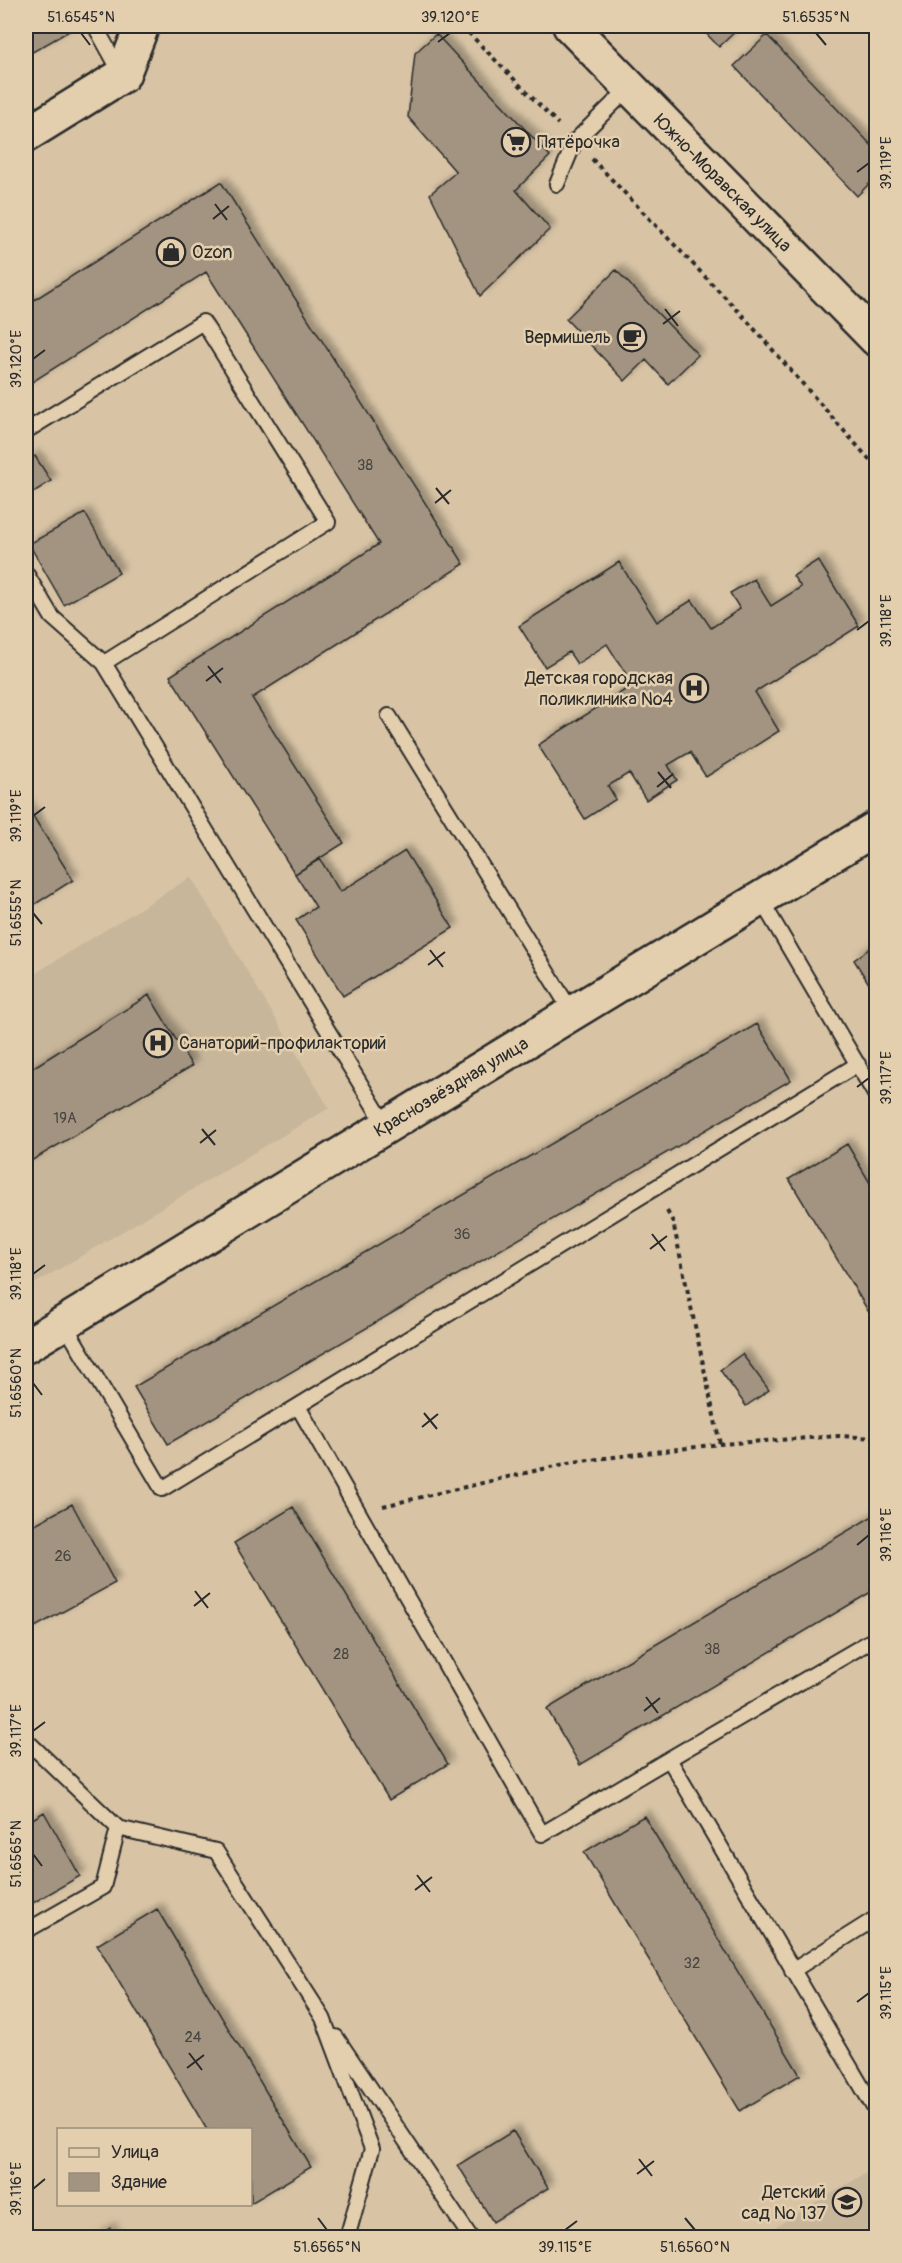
<svg xmlns="http://www.w3.org/2000/svg" width="902" height="2263" font-family="Pangolin,sans-serif">
<style>
.built{fill:#c8b69a}
.building{fill:#a29480;stroke:#2b2b2b;stroke-width:1.5;filter:url(#shadow)}
.lines{fill:none;stroke-linecap:round;stroke-linejoin:round}
.service-casing{stroke:#2b2b2b;stroke-width:18}
.tertiary-casing{stroke:#2b2b2b;stroke-width:38}
.secondary-casing{stroke:#2b2b2b;stroke-width:38}
.path{stroke:#2b2b2b;stroke-width:4;stroke-dasharray:4.5 4.5;stroke-linecap:butt}
.service{stroke:#e3cead;stroke-width:14}
.tertiary{stroke:#e3cead;stroke-width:33}
.secondary{stroke:#e3cead;stroke-width:33}
.ticks{fill:none;stroke:#2b2b2b;stroke-width:2}
.labels{text-anchor:middle;stroke-width:5;stroke-linejoin:round;paint-order:stroke}
.number-label{font-size:15px;fill:#494540}
.poi-label{font-size:18px;fill:#2b2b2b;stroke:#e3cead;text-anchor:start}
.street-label{font-size:18px;fill:#2b2b2b;stroke:#e3cead}
.neatline{fill:none;stroke:#2b2b2b;stroke-width:2}
.ticks-label{font-size:15px;text-anchor:middle;fill:#2b2b2b}
</style>
<defs>
<filter id="shadow"><feDropShadow dx="5.5" dy="-5.5" stdDeviation="3" flood-color="#0004"/></filter>
</defs>
<rect width="100%" height="100%" fill="#d8c4a5"/>
<filter id="ink" filterUnits="userSpaceOnUse"><feTurbulence type="fractalNoise" baseFrequency=".0167" numOctaves="2"/><feDisplacementMap in="SourceGraphic" scale="12" xChannelSelector="R" yChannelSelector="G"/><feConvolveMatrix kernelMatrix="1 2 1 2 8 2 1 2 1" color-interpolation-filters="sRGB"/></filter>
<g filter="url(#ink)">
<path class="built" d="M 191,877 L 329,1108 L 26,1289 L 26,979 Z
M 876,2167 L 876,2237 L 758,2237 Z"/>
<path class="building" d="M 26,26 L 78,26 L 31,53 L 26,43 Z
M 699,26 L 741,26 L 719,47 Z
M 436,34 L 550,156 L 516,190 L 550,229 L 480,296 L 430,194 L 456,172 L 408,117 L 415,53 Z
M 767,35 L 876,150 L 876,177 L 857,196 L 734,66 Z
M 221,182 L 464,564 L 252,698 L 344,843 L 295,874 L 170,676 L 379,544 L 206,272 L 26,386 L 26,305 Z
M 616,270 L 698,355 L 668,384 L 646,360 L 625,381 L 566,319 Z
M 35,456 L 51,481 L 26,497 L 26,462 Z
M 85,513 L 119,573 L 64,605 L 29,544 Z
M 818,560 L 859,626 L 755,692 L 779,731 L 706,777 L 690,752 L 668,765 L 677,780 L 646,800 L 629,773 L 608,786 L 616,799 L 585,819 L 538,745 L 633,685 L 607,644 L 577,664 L 569,652 L 545,667 L 519,626 L 619,562 L 657,622 L 692,600 L 711,628 L 740,609 L 730,593 L 754,579 L 771,606 L 801,587 L 793,576 Z
M 26,805 L 73,880 L 26,910 Z
M 405,851 L 453,928 L 343,996 L 296,920 L 316,907 L 295,874 L 320,859 L 340,892 Z
M 876,944 L 876,995 L 854,960 Z
M 149,995 L 192,1066 L 26,1164 L 26,1072 Z
M 757,1024 L 791,1080 L 168,1444 L 134,1387 Z
M 847,1144 L 876,1193 L 876,1324 L 789,1179 Z
M 742,1354 L 769,1390 L 746,1406 L 720,1370 Z
M 72,1504 L 115,1583 L 26,1632 L 26,1529 Z
M 293,1507 L 448,1764 L 389,1800 L 234,1543 Z
M 876,1514 L 876,1589 L 580,1765 L 547,1709 Z
M 44,1812 L 80,1876 L 26,1907 L 26,1823 Z
M 644,1816 L 800,2075 L 740,2111 L 584,1852 Z
M 157,1909 L 311,2167 L 251,2203 L 250,2130 L 207,2130 L 97,1945 Z
M 513,2131 L 548,2188 L 493,2222 L 458,2165 Z
M 110,2228 L 115,2238 L 95,2238 Z"/>
<g class="lines">
<g class="service-casing">
<path id="service" d="M 95,26 L 120,71
M 557,184 L 575,141 L 629,88
M 26,431 L 203,322 L 328,522 L 104,663
M 26,573 L 52,617 L 104,663 L 386,1126
M 389,716 L 573,1014
M 761,900 L 876,1096
M 64,1323 L 162,1489 L 858,1064
M 299,1408 L 542,1834 L 669,1759
M 876,1638 L 669,1759 L 876,2111
M 26,1740 L 118,1828 L 216,1851 L 323,2018 L 372,2149 L 347,2238
M 26,1931 L 103,1887 L 118,1828
M 792,1971 L 876,1918
M 336,2037 L 471,2238"/>
</g>
<g class="tertiary-casing">
<path id="tertiary" d="M 26,135 L 123,75 L 142,26
M 26,1346 L 876,828"/>
</g>
<g class="secondary-casing">
<path id="secondary" d="M 570,26 L 876,339"/>
</g>
<path class="path" d="M 462,26 L 558,124
M 592,159 L 742,315 L 876,467
M 667,1211 L 673,1222 L 720,1444
M 383,1506 L 573,1462 L 720,1444 L 839,1436 L 876,1438"/>
<use href="#service" class="service"/>
<use href="#tertiary" class="tertiary"/>
<use href="#secondary" class="secondary"/>
</g>
</g>
<path class="ticks" d="M 81,33 L 90,45M 816,33 L 826,45M 438,42 L 450,33M 857,172 L 869,163M 215,204 L 227,220M 213,219 L 229,206M 665,309 L 678,326M 663,324 L 680,311M 33,359 L 45,350M 436,488 L 449,504M 435,503 L 451,490M 857,630 L 869,621M 208,666 L 221,683M 206,681 L 223,668M 658,772 L 671,788M 657,787 L 673,774M 33,816 L 45,807M 33,913 L 42,924M 430,950 L 443,967M 428,965 L 445,952M 857,1087 L 869,1078M 202,1129 L 215,1145M 200,1143 L 216,1130M 652,1234 L 665,1251M 650,1249 L 667,1236M 33,1274 L 45,1265M 33,1383 L 42,1395M 424,1413 L 437,1429M 422,1427 L 438,1414M 857,1545 L 869,1535M 195,1591 L 208,1608M 194,1606 L 210,1593M 646,1697 L 658,1713M 644,1711 L 660,1698M 33,1731 L 45,1722M 33,1854 L 42,1866M 417,1875 L 430,1892M 415,1890 L 432,1877M 857,2002 L 869,1993M 189,2053 L 202,2070M 187,2068 L 204,2055M 639,2159 L 652,2176M 637,2174 L 654,2161M 33,2189 L 45,2179M 318,2218 L 327,2230M 685,2218 L 695,2230M 565,2230 L 577,2221"/>
<defs>
<g id="supermarket-ring" transform="scale(1.5)"><circle r="9.5" fill="#e3cead" stroke="#2b2b2b" stroke-width="1.5"/><path d="M-6-5.5h2.5l.6 2H6L4.5 2H-2.5L-4.4-4H-6ZM-1.5 3.2a1.3 1.3 0 1 0 .1 0ZM3 3.2a1.3 1.3 0 1 0 .1 0Z" fill="#2b2b2b"/></g>
<g id="shop-ring" transform="scale(1.5)"><circle r="9.5" fill="#e3cead" stroke="#2b2b2b" stroke-width="1.5"/><path d="M-5-2.5h2.3a2.7 3.5 0 0 1 5.4 0H5L5.5 6h-11ZM-1.5-2.5h3a1.5 2.3 0 0 0-3 0Z" fill="#2b2b2b"/></g>
<g id="cafe-ring" transform="scale(1.5)"><circle r="9.5" fill="#e3cead" stroke="#2b2b2b" stroke-width="1.5"/><path d="M-5.5-4.5H6V0H3Q3 3.5 0 3.5H-2.5Q-5.5 3.5-5.5 0ZM3-3.2v2h1.7v-2ZM-6 4.5H4V6H-6Z" fill="#2b2b2b"/></g>
<g id="hospital-ring" transform="scale(1.5)"><circle r="9.5" fill="#e3cead" stroke="#2b2b2b" stroke-width="1.5"/><path d="M-5-5h3v3.5h4V-5h3V5h-3V1.5h-4V5h-3Z" fill="#2b2b2b"/></g>
<g id="school-ring" transform="scale(1.5)"><circle r="9.5" fill="#e3cead" stroke="#2b2b2b" stroke-width="1.5"/><path d="M0-5L7-2L0 1L-7-2ZM-4 1L0 2.5L4 1V4Q0 6-4 4Z" fill="#2b2b2b"/></g>
</defs>
<g fill-rule="evenodd">
<use href="#supermarket-ring" x="516" y="142"/>
<use href="#shop-ring" x="171" y="252"/>
<use href="#cafe-ring" x="632" y="337"/>
<use href="#hospital-ring" x="694" y="688"/>
<use href="#hospital-ring" x="158" y="1043"/>
<use href="#school-ring" x="847" y="2202"/>
</g>
<g class="labels">
<g class="number-label">
<text x="365" y="470">38</text>
<text x="65" y="1123">19А</text>
<text x="462" y="1239">36</text>
<text x="63" y="1561">26</text>
<text x="712" y="1654">38</text>
<text x="341" y="1659">28</text>
<text x="692" y="1968">32</text>
<text x="193" y="2042">24</text>
</g>
<g class="poi-label">
<text x="537" y="148">Пятёрочка</text>
<text x="192" y="258">Ozon</text>
<text x="611" y="343" text-anchor="end">Вермишель</text>
<text x="673" y="684" text-anchor="end">Детская городская<tspan x="673" dy="21">поликлиника №4</tspan></text>
<text x="179" y="1049">Cанаторий-профилакторий</text>
<text x="826" y="2198" text-anchor="end">Детский<tspan x="826" dy="21">сад № 137</tspan></text>
</g>
<g class="street-label">
<text transform="translate(723 183) rotate(45)" y="6">Южно-Моравская улица</text>
<text transform="translate(451 1087) rotate(-31)" y="6">Краснозвёздная улица</text>
</g>
</g>
<rect width="902" height="2263" fill="none" stroke="#e3cead" stroke-width="66"/>
<rect x="57" y="2128" width="195" height="78" fill="#e3cead" stroke="#998d79" stroke-width="1.5"/>
<rect x="69" y="2148" width="30" height="9" fill="#e3cead" stroke="#998d79" stroke-width="1.5"/>
<text x="111" y="2158" font-size="18" fill="#2b2b2b">Улица</text>
<rect x="69" y="2173" width="30" height="18" fill="#a29480" stroke="#998d79" stroke-width="1.5"/>
<text x="111" y="2188" font-size="18" fill="#2b2b2b">Здание</text>
<rect x="33" y="33" width="836" height="2197" class="neatline"/>
<g class="ticks-label">
<text x="81" y="22">51.6545°N</text>
<text x="450" y="22">39.120°E</text>
<text x="816" y="22">51.6535°N</text>
<text transform="translate(886 163) rotate(-90)" y="5">39.119°E</text>
<text transform="translate(16 359) rotate(-90)" y="5">39.120°E</text>
<text transform="translate(886 621) rotate(-90)" y="5">39.118°E</text>
<text transform="translate(16 816) rotate(-90)" y="5">39.119°E</text>
<text transform="translate(16 913) rotate(-90)" y="5">51.6555°N</text>
<text transform="translate(886 1078) rotate(-90)" y="5">39.117°E</text>
<text transform="translate(16 1274) rotate(-90)" y="5">39.118°E</text>
<text transform="translate(16 1383) rotate(-90)" y="5">51.6560°N</text>
<text transform="translate(886 1535) rotate(-90)" y="5">39.116°E</text>
<text transform="translate(16 1731) rotate(-90)" y="5">39.117°E</text>
<text transform="translate(16 1854) rotate(-90)" y="5">51.6565°N</text>
<text transform="translate(886 1993) rotate(-90)" y="5">39.115°E</text>
<text transform="translate(16 2189) rotate(-90)" y="5">39.116°E</text>
<text x="327" y="2252">51.6565°N</text>
<text x="565" y="2252">39.115°E</text>
<text x="695" y="2252">51.6560°N</text>
</g>
</svg>
